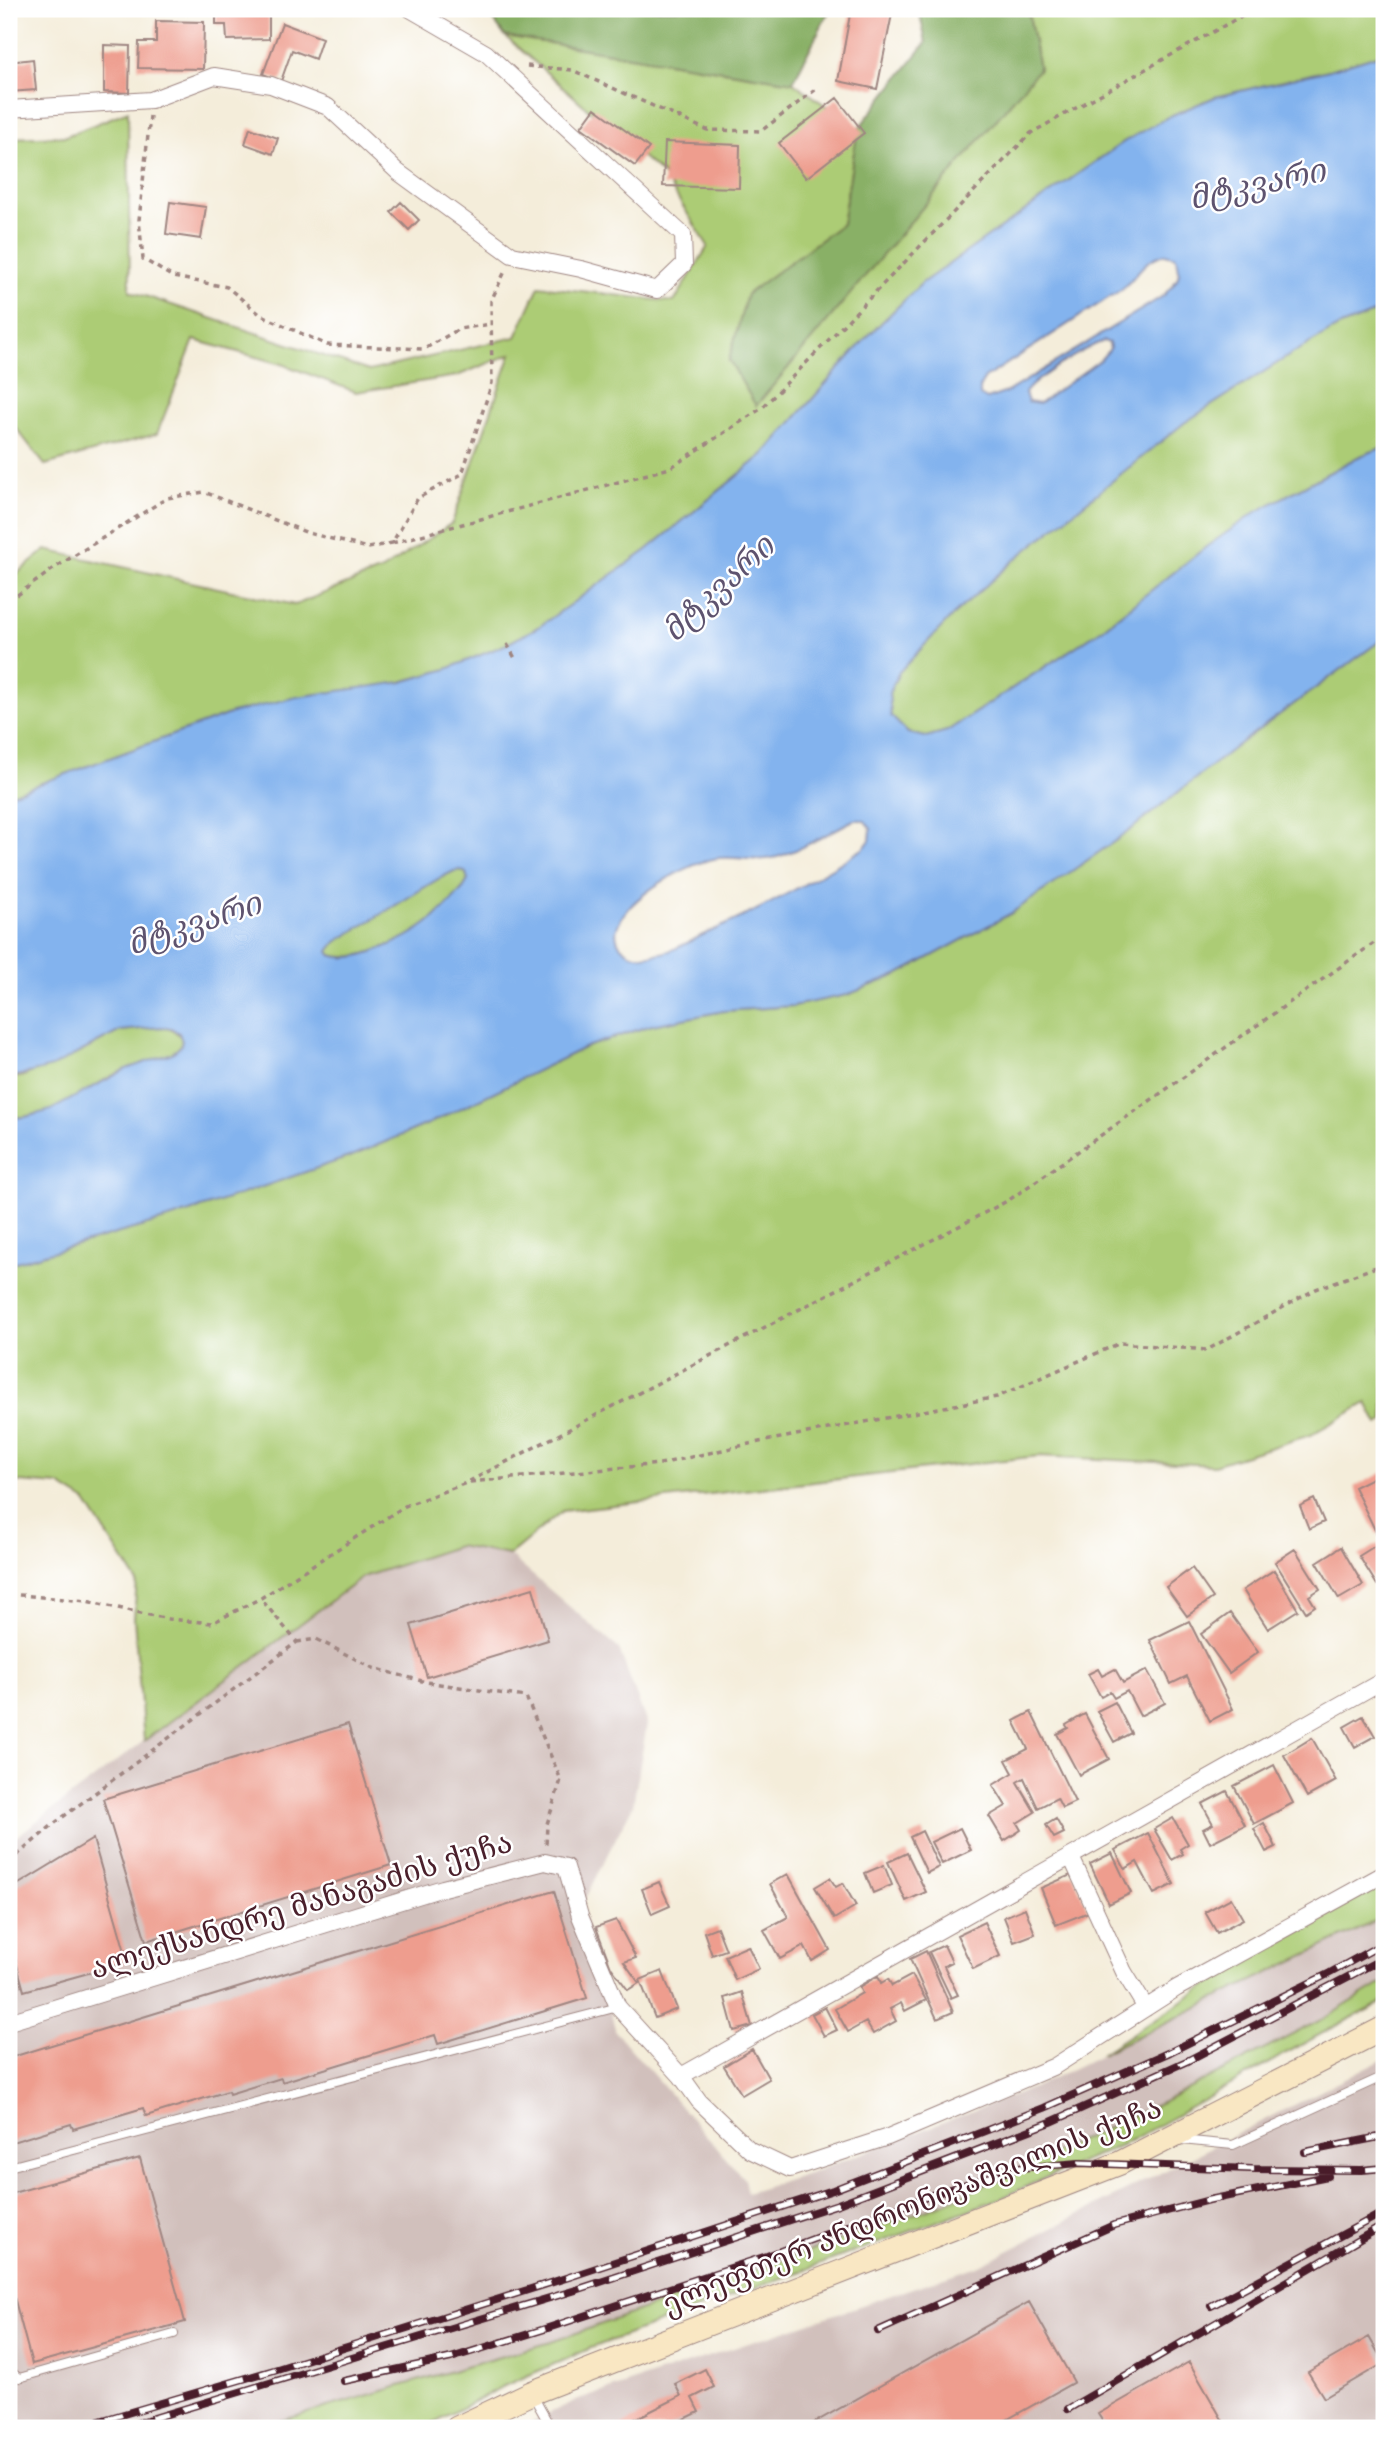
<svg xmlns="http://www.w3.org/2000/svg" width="1393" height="2437" font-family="Cardo,'Noto Serif Georgian',serif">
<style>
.industrial{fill:#d1c0bc}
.green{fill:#accc74;stroke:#7b7650;stroke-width:2}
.forest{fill:#89b066;stroke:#6a6848;stroke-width:2}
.water{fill:#83b3ee;stroke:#66698c;stroke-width:2;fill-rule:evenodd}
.building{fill:#ee9d8e}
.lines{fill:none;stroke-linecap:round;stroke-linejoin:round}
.lane-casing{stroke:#9f8682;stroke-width:10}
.street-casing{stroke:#9f8682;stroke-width:18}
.secondary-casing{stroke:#9f8682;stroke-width:25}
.path{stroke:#9f8682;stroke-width:3.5;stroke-dasharray:5 5;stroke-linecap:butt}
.lane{stroke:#fff;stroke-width:8}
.street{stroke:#fff;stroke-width:16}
.secondary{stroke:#f9e7c3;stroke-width:23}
.rail-casing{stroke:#4a1f2b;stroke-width:8}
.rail{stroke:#fff;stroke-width:5;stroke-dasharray:16;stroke-linecap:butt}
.labels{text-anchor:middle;stroke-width:5;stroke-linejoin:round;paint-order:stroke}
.street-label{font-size:30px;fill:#4a1f2b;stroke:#fff}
.water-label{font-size:32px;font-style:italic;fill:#5e536f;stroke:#fff}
</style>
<rect width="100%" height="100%" fill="#fff"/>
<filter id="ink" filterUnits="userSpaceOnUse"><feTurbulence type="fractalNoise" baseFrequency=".0143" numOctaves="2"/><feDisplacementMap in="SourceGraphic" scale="14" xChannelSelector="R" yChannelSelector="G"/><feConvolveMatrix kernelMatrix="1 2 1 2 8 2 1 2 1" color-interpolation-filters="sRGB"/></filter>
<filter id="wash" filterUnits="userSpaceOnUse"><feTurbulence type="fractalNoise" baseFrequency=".00686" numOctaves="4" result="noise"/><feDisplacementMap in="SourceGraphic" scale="28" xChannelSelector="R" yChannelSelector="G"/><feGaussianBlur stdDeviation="1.57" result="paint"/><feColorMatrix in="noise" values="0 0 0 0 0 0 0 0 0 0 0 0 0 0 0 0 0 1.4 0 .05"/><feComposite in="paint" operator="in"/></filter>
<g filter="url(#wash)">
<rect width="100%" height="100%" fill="#f4edda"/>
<path class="industrial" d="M 458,1546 L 509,1555 L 619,1649 L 647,1724 L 633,1805 L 581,1906 L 616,2032 L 744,2179 L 747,2193 L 808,2174 L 1035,2087 L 1384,1917 L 1384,1982 L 1325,2018 L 1167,2100 L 945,2203 L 551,2342 L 256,2428 L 9,2428 L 9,1842 L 363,1577 Z
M 1384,2059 L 1384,2428 L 518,2428 L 573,2402 L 978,2266 Z"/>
<path class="green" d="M 1028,9 L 1384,9 L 1384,53 L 1329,70 L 1215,97 L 1170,116 L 1125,141 L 922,283 L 867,337 L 764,454 L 647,550 L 540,626 L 507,644 L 447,669 L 401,682 L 232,713 L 9,795 L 9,580 L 46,550 L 295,605 L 382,570 L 452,523 L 511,354 L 457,376 L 356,392 L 282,364 L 194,340 L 157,434 L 45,465 L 9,419 L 9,138 L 66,136 L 128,111 L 130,291 L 369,371 L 516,337 L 539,286 L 674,302 L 708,246 L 663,175 L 505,36 L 793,82 L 858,129 L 842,224 L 747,295 L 729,360 L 1039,69 Z
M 1384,309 L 1384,447 L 1358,457 L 1256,512 L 1206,547 L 1101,630 L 947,731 L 926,737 L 908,733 L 891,716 L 889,693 L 899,672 L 952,616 L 1013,561 L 1184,423 L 1293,353 L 1338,327 Z
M 1384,638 L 1384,1421 L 1378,1424 L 1367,1403 L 1310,1435 L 1214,1465 L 1039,1456 L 562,1511 L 509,1555 L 458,1546 L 363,1577 L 144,1741 L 134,1618 L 137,1581 L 86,1502 L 59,1485 L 19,1482 L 9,1484 L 9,1264 L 172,1218 L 352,1156 L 430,1123 L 586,1047 L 652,1025 L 724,1011 L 793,1006 L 847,995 L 897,975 L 1010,914 L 1125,834 L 1239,744 Z
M 461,870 L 466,873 L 468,880 L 464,887 C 453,900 442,912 429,922 C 409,939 357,964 331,955 L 329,951 L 336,942 L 438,879 L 454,871 Z
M 161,1027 C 171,1028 191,1037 177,1049 C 165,1060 142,1063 127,1069 C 110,1075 95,1086 80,1096 C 59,1110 34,1117 9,1118 L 9,1078 L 21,1077 L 81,1052 L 120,1031 Z
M 1384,1883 L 1384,1917 L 1101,2054 C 1193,1993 1286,1934 1384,1883 Z
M 1384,1982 L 1384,2002 C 1297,2043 1216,2096 1131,2140 C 1090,2161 1045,2176 1004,2197 L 591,2348 L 504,2386 L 423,2428 L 256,2428 L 551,2342 L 945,2203 L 1167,2100 L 1325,2018 Z"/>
<path class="forest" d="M 485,9 L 830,9 L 793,82 L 505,36 Z
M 919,9 L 1028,9 L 1039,69 L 756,406 L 729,360 L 747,294 L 842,224 L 858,129 L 926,43 Z"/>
<path class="water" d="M 1384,53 L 1384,309 L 1338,327 L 1293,353 L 1184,423 L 1013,561 L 952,616 L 899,672 L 889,693 L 891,716 L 908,733 L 926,737 L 947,731 L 1101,630 L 1206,547 L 1256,512 L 1358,457 L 1384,447 L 1384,638 L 1239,744 L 1125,834 L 1010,914 L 897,975 L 847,995 L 793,1006 L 724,1011 L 652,1025 L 586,1047 L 430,1123 L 352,1156 L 172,1218 L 9,1264 L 9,1118 L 25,1117 L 51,1110 L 126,1069 L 172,1053 L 180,1047 L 182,1041 L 179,1033 L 171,1028 L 161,1027 L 120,1031 L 52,1067 L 9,1078 L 9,795 L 232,713 L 296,697 L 402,682 L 447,669 L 507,644 L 540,626 L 647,550 L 764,454 L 867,337 L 922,283 L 1125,141 L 1170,116 L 1215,97 L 1329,70 ZM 1165,254 L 1176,257 C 1183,277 1177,281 1163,296 L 1007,392 L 987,399 L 980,395 L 980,386 L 985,378 L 1122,289 C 1139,274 1142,260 1165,254 ZM 1104,341 L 1109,343 L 1110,349 L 1100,360 L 1039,404 L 1028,402 L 1025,393 C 1035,378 1086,347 1104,341 ZM 854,820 L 864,820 L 871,829 L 870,840 L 864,848 C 813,881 761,910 705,934 C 690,941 673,952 656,954 C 643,957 632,957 622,947 C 617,943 615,934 617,928 C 625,898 690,861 719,858 C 739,856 757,863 777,857 C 804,849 829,832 854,820 ZM 461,870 L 466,873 L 468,880 L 464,887 C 453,900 442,912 429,922 C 409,938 356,965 331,955 L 329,951 L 336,942 L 438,879 L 454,871 Z"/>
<g id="blocks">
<path class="building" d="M 216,9 L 269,9 L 269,39 L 227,40 L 226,25 L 216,25 Z
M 851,9 L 893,9 L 877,89 L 838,81 Z
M 156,21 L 204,22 L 203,69 L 138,68 L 139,42 L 156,42 Z
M 282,23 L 322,38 L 315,59 L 292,50 L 281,81 L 263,74 Z
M 104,45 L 130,46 L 129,93 L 104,92 Z
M 33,59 L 36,90 L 9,92 L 9,62 Z
M 837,98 L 864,133 L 806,178 L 779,143 Z
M 595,108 L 649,148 L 635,166 L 581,127 Z
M 250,128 L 278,138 L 273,154 L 245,144 Z
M 665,142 L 740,145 L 739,188 L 663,186 Z
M 170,202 L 206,207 L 201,239 L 166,234 Z
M 401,202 L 419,220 L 409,230 L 391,212 Z
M 1384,1472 L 1384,1530 L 1377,1534 L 1354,1487 Z
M 1314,1499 L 1324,1522 L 1309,1529 L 1300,1506 Z
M 1378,1544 L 1384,1553 L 1384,1581 L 1377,1585 L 1359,1556 Z
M 1341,1547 L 1363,1585 L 1339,1599 L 1317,1562 Z
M 1295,1549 L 1320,1589 L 1309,1596 L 1315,1606 L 1306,1612 L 1275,1562 Z
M 1192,1568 L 1213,1598 L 1187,1616 L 1166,1587 Z
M 1274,1570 L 1298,1610 L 1268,1629 L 1243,1590 Z
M 533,1588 L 548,1640 L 427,1677 L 411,1625 Z
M 1230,1613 L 1258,1652 L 1229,1673 L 1201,1634 Z
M 1189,1621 L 1233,1709 L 1210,1721 L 1187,1676 L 1171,1684 L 1150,1640 Z
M 1098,1669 L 1102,1676 L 1115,1669 L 1123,1683 L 1147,1670 L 1165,1703 L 1140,1716 L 1127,1691 L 1114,1698 L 1110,1692 L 1101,1697 L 1088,1674 Z
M 1115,1702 L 1131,1733 L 1114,1742 L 1097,1711 Z
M 1031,1712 L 1075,1802 L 1062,1808 L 1057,1798 L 1038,1808 L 1024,1778 L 1017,1782 L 1035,1812 L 1017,1823 L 1021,1830 L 1004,1841 L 989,1816 L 1006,1806 L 993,1785 L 1013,1773 L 1006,1760 L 1028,1749 L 1014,1721 Z
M 1085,1714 L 1109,1759 L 1079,1775 L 1057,1734 L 1068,1728 L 1066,1725 Z
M 1363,1716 L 1375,1736 L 1355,1747 L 1344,1727 Z
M 348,1724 L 391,1865 L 146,1941 L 103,1799 Z
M 1312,1738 L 1336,1781 L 1307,1797 L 1284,1755 Z
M 1274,1765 L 1293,1803 L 1254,1824 L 1234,1786 Z
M 1227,1791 L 1245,1825 L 1210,1843 L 1203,1829 L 1213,1824 L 1202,1804 Z
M 1173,1818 L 1188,1844 L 1180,1849 L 1183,1854 L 1172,1860 L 1154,1829 Z
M 1056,1819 L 1064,1833 L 1054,1838 L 1046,1825 Z
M 1264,1823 L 1276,1847 L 1266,1852 L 1254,1829 Z
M 960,1828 L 971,1850 L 942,1864 L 931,1842 Z
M 922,1831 L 939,1867 L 927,1873 L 910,1837 Z
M 1148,1833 L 1174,1884 L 1154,1894 L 1137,1862 L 1125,1869 L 1115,1850 Z
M 93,1839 L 128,1962 L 24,1991 L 9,1935 L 9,1890 Z
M 907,1853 L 926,1892 L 906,1901 L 888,1862 Z
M 1112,1853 L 1131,1893 L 1109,1904 L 1090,1864 Z
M 884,1865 L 892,1885 L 873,1893 L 865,1873 Z
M 788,1874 L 830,1950 L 812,1961 L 804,1946 L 780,1959 L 764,1930 L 788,1917 L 770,1884 Z
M 1073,1874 L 1089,1912 L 1056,1925 L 1041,1888 Z
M 830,1878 L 836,1887 L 843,1883 L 856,1906 L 834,1919 L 815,1887 Z
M 659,1882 L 670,1906 L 652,1914 L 642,1889 Z
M 554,1891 L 587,1998 L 438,2044 L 435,2035 L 282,2082 L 281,2078 L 229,2094 L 228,2091 L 146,2116 L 143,2108 L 73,2129 L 71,2124 L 9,2143 L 9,2058 Z
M 1231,1898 L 1243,1919 L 1217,1933 L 1205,1912 Z
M 1025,1908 L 1035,1934 L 1014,1942 L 1004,1917 Z
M 616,1920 L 636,1958 L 624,1962 L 639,1983 L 628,1990 L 611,1967 L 596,1927 Z
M 984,1922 L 1000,1956 L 973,1969 L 957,1935 Z
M 717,1927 L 726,1950 L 712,1955 L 704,1932 Z
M 944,1945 L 952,1962 L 944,1966 L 958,1995 L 951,1998 L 929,1952 Z
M 748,1946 L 759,1969 L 735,1980 L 725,1956 Z
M 926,1951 L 953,2012 L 937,2019 L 910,1959 Z
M 662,1971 L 677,2009 L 655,2018 L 640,1980 Z
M 912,1975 L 926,2000 L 905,2011 L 901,2003 L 890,2009 L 896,2021 L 873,2034 L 866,2022 L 848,2032 L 835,2009 L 862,1993 L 859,1987 L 878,1976 L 881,1983 L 888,1979 L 892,1986 Z
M 742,1992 L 752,2026 L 734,2031 L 725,1998 Z
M 825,2007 L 837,2030 L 824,2036 L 812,2014 Z
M 752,2049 L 769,2079 L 742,2095 L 724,2066 Z
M 140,2158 L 185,2322 L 32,2364 L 9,2278 L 9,2194 Z
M 1029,2302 L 1074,2382 L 992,2428 L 805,2428 Z
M 1369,2337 L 1384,2363 L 1324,2398 L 1308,2372 Z
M 1189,2362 L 1227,2428 L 1107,2428 L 1098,2414 Z
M 705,2369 L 714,2387 L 692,2398 L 699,2412 L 666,2428 L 617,2428 L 681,2396 L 675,2384 Z"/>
</g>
</g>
<g filter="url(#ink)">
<use href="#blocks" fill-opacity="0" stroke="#9f8682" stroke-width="2"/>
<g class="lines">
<g class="lane-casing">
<path id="lane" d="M 1181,2140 L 1233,2145 L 1384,2076
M 9,2167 L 618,2007
M 9,2370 L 19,2378 L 174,2334
M 532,2394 L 551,2428"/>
</g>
<g class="street-casing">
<path id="street" d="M 9,109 L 151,100 L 214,76 L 271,85 L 328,107 L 398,172 L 512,255 L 581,269 L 657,290 L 684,264 L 683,235 L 486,53 L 410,9
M 1071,1857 L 1124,1972 L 1146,2008
M 9,2022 L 443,1888 L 545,1862 L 566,1867 L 580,1916 L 618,2007 L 681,2076 L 699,2101 L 750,2150 L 790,2169 L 888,2137 L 1055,2066 L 1177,1988 L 1384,1874
M 681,2076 L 1384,1680"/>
</g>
<g class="secondary-casing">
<path id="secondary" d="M 457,2428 L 531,2393 L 1120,2163 L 1384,2028"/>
</g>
<path class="path" d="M 527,66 L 572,70 L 707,130 L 761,131 L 819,87
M 150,116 L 139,220 L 143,259 L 173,277 L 227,287 L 261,315 L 327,345 L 424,349 L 459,329 L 491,324
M 392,543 L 670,468 L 762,408 L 1031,133 L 1254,9
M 9,601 L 56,567 L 167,498 L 204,492 L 308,533 L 368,548 L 392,543 L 418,498 L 462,474 L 492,383 L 491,301 L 506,269
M 507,644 L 515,658
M 470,1482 L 660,1464 L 749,1444 L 997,1397 L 1120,1343 L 1207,1350 L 1316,1289 L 1376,1267 L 1384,1266
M 9,1594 L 86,1601 L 168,1619 L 212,1623 L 261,1598 L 405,1506 L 466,1483 L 1009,1200 L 1384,936
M 297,1642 L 316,1639 L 373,1668 L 426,1682 L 526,1697 L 561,1780 L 547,1824 L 546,1846
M 9,1862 L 55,1823 L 297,1642 L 261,1599"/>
<use href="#lane" class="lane"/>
<use href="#street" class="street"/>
<use href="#secondary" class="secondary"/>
<g class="rail-casing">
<path id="rail" d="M 1305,2152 L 1384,2136
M 1211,2306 L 1384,2212
M 878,2331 L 1114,2225 L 1209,2200 L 1328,2176
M 344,2381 L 451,2358 L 548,2328 L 767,2256 L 940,2192 L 1019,2168 L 1079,2163 L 1252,2169 L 1362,2170 L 1384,2168
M 1068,2409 L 1384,2225
M 76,2428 L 274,2370 L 569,2277 L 833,2190 L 1044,2108 L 1170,2052 L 1330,1973 L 1384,1943
M 121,2428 L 576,2290 L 838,2204 L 1051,2122 L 1187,2061 L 1384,1958"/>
</g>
<use href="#rail" class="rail"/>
</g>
</g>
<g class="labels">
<g class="street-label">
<text transform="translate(301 1905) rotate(-17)" y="10">ალექსანდრე მანაგაძის ქუჩა</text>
<text transform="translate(912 2206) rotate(-22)" y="10">ელეფთერ ანდრონიკაშვილის ქუჩა</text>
</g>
<g class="water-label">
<text transform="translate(1257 184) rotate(-12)" y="11">მტკვარი</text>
<text transform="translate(718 588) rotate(-43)" y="11">მტკვარი</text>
<text transform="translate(194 923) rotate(-18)" y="11">მტკვარი</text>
</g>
</g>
<rect width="1393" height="2437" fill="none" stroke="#fff" stroke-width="35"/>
</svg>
